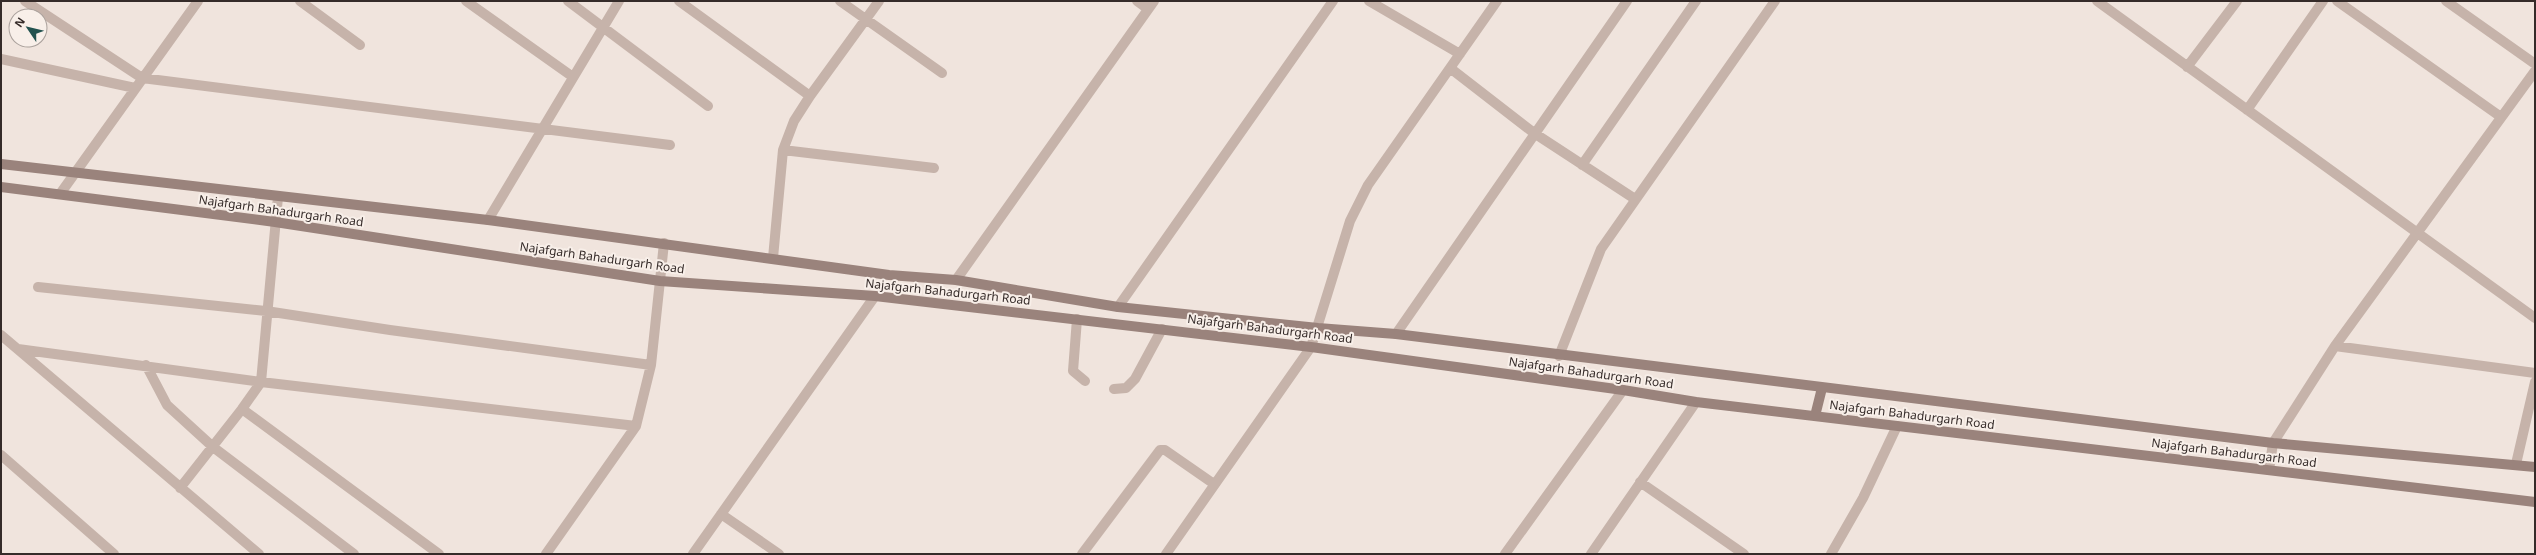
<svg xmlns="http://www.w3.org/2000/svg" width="2536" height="555" font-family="'Noto Sans',sans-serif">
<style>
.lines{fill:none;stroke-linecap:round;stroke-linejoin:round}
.service{stroke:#c6b3aa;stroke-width:10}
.minor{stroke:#c6b3aa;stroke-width:10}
.secondary{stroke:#9a837c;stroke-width:10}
.labels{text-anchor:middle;stroke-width:4;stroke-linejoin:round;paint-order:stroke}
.street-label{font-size:12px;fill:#352b29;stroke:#f8efe9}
</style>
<rect width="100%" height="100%" fill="#f0e4dd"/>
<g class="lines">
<path class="service" d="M 1077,319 L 1073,371 L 1085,381
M 1114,389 L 1126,388 L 1135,379 L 1162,329
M 1,455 L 114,554
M 1831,554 L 1863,498 L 1897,426"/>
<path class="minor" d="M 25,1 L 142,78 L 670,145
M 300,1 L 360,45
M 466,1 L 573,77
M 568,1 L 708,106
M 679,1 L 810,96
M 840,1 L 942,73
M 1137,1 L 1148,9
M 1369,1 L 1460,54
M 2097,1 L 2535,318
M 2337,1 L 2501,117
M 2446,1 L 2535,64
M 1,59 L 135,88
M 2187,67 L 2237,1
M 1450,68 L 1534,133 L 1635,199
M 2247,110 L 2323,1
M 783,150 L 934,168
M 1582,165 L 1696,1
M 60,194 L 198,1
M 488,220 L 619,1
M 773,258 L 783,150 L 794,121 L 810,96 L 879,1
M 956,280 L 1154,1
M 38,287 L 266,311 L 390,330 L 651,365
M 1118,307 L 1333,1
M 1396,334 L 1627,1
M 1,335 L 259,554
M 2335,346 L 2535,373
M 18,349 L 261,382 L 636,426
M 1559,356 L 1601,249 L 1775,1
M 146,365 L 167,405 L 213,447 L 354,554
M 242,409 L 439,554
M 2516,464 L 2535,382
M 2269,470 L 2273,443 L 2335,346 L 2535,71
M 1640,482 L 1744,554
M 180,488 L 242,409 L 261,382 L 278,197
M 721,514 L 779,554
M 546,554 L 636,426 L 651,365 L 664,243
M 693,554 L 875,296
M 1082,554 L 1160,450 L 1165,450 L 1214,484
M 1166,554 L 1311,347 L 1350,221 L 1368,185 L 1497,1
M 1505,554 L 1623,390
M 1591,554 L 1696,402"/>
<path class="secondary" d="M 1,164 L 488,220 L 889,275 L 956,280 L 1118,307 L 1318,328 L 1396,334 L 2273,443 L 2535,467
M 1,187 L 275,222 L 660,281 L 875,296 L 1311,347 L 1623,390 L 1696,402 L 2535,502
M 1815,416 L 1822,388"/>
</g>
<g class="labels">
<g class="street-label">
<text transform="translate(281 211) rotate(8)" y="4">Najafgarh Bahadurgarh Road</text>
<text transform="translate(602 258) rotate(8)" y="4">Najafgarh Bahadurgarh Road</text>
<text transform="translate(948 292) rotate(6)" y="4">Najafgarh Bahadurgarh Road</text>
<text transform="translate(1270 329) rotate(7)" y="4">Najafgarh Bahadurgarh Road</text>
<text transform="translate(1591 373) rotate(8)" y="4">Najafgarh Bahadurgarh Road</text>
<text transform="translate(1912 415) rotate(7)" y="4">Najafgarh Bahadurgarh Road</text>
<text transform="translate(2234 453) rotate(7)" y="4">Najafgarh Bahadurgarh Road</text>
</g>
</g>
<rect width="2536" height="555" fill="none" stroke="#352b29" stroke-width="4"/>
<g transform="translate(28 28) rotate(305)"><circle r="19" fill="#f8efe9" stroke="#aaa19c"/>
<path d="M0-3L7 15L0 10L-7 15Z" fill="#22524f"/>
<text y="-6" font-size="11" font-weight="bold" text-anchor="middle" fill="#352b29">N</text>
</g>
</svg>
